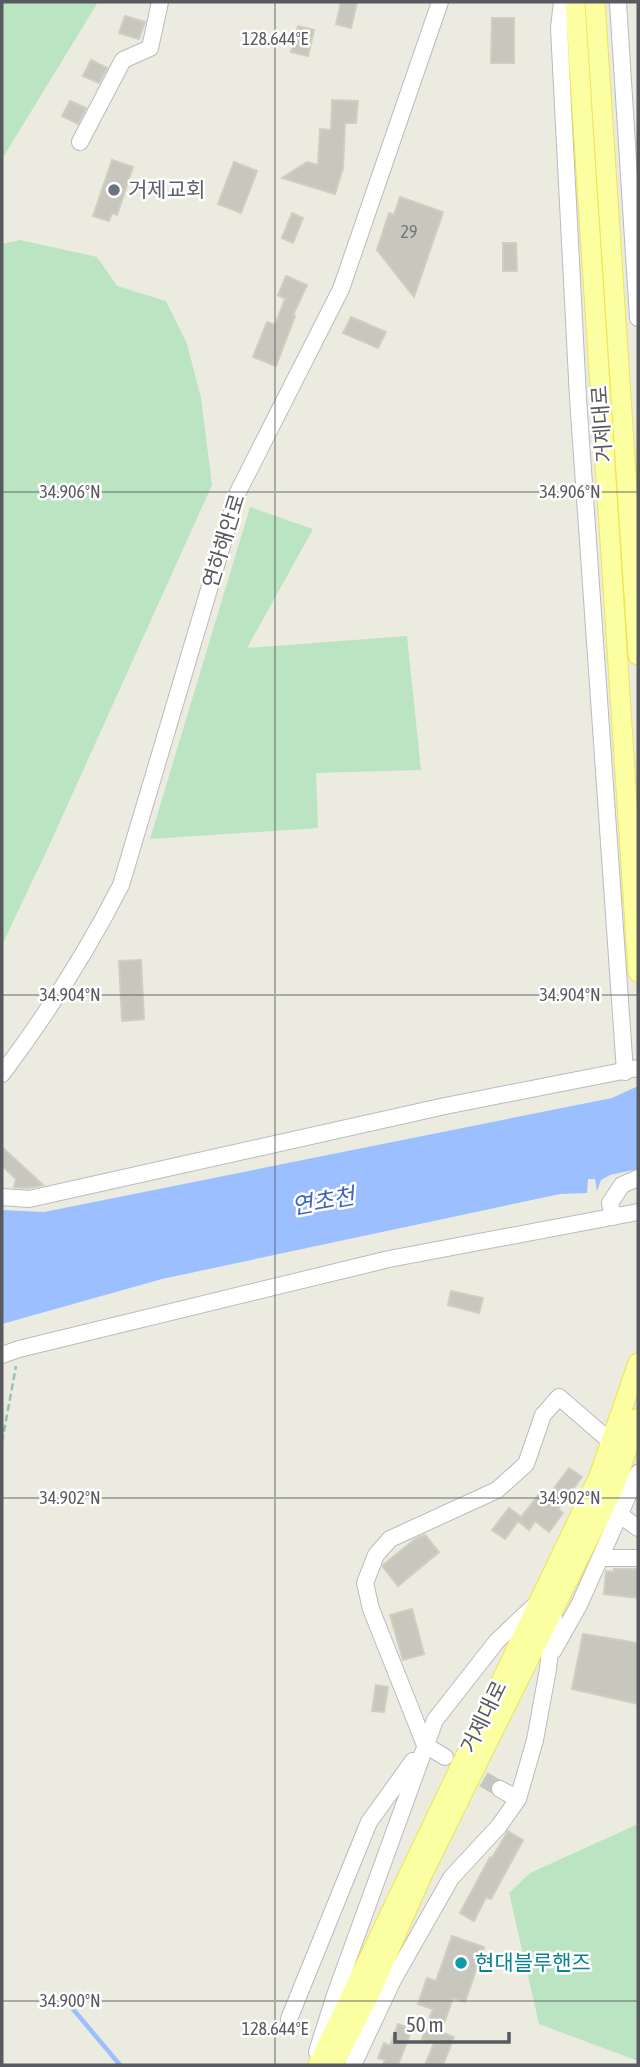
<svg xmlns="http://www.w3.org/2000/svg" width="640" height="2067" font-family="'Asap Condensed','Noto Sans KR',sans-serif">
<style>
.green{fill:#bbe4c3}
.water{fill:#9cc0ff}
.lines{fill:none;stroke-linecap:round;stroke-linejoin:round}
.stream{stroke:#9cc0ff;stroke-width:4.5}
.building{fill:#c8c7be;stroke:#d0cebe;stroke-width:2}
.minor-tunnel{stroke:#c6c7bf;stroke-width:16;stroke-dasharray:16 8;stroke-linecap:butt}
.minor-casing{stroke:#babbc1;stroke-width:18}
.major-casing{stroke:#f0e453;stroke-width:21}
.path{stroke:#94c4ab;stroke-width:2.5;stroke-dasharray:7 3.5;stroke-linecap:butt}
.minor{stroke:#fff;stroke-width:16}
.major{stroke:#fbffa1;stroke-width:19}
.ticks{fill:none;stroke:#585a60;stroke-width:2;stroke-opacity:0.45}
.worship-dot{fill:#6b7280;stroke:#fff;stroke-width:2.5}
.culture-dot{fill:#0f9aa8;stroke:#fff;stroke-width:2.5}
.labels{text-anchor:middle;stroke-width:5;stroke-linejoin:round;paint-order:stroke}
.number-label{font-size:18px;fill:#747578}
.worship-label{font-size:21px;fill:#5b616d;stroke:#fff;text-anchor:start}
.street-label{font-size:21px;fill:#585a60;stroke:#fff}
.culture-label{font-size:21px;fill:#0d838f;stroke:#fff;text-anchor:start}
.water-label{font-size:23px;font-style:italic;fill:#3f65c1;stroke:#fff}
.ticks-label{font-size:18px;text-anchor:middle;fill:#585a60;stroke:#fff;stroke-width:5;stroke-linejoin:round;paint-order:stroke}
</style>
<rect width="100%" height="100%" fill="#ebebdf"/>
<path class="green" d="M 2,2 L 98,2 L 2,159 Z
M 20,240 L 97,257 L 117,286 L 166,301 L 187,344 L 201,398 L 212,485 L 48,848 L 2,945 L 2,244 Z
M 250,507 L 313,529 L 247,648 L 407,636 L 421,770 L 316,773 L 318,828 L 150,839 Z
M 638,1824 L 638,2061 L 539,2024 L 509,1893 L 530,1873 Z"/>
<path class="water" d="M 638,1086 L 638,1169 L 610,1175 L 601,1180 L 597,1191 L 595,1179 L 588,1179 L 587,1193 L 560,1194 L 162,1279 L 2,1324 L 2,1210 L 44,1212 L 612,1098 Z"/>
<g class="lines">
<path class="stream" d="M 62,1996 L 120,2065"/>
</g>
<path class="building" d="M 341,2 L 357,2 L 351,28 L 336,24 Z
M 125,16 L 145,22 L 139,39 L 119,33 Z
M 492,18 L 514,18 L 514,63 L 491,63 Z
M 298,26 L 314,30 L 308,56 L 291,52 Z
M 91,60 L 107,68 L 99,83 L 83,76 Z
M 332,100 L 358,101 L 356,123 L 345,123 L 343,168 L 335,194 L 282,178 L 307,162 L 318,165 L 320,129 L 331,130 Z
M 70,101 L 86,108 L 78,124 L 62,116 Z
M 112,160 L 133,167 L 117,215 L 112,213 L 109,221 L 93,216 Z
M 234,162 L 257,171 L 241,213 L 218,204 Z
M 400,197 L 443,212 L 414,297 L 377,250 L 389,213 L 394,215 Z
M 292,213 L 303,218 L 293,243 L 282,238 Z
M 503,243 L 516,243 L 517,271 L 503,271 Z
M 286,276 L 307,285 L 293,315 L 295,316 L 276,366 L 253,357 L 267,322 L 275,325 L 285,299 L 278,295 Z
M 351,317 L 386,332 L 378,348 L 343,333 Z
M 141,960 L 144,1019 L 122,1021 L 119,961 Z
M 2,1147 L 43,1185 L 28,1188 L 14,1187 L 16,1179 L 2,1166 Z
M 451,1291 L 483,1298 L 479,1313 L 448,1305 Z
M 569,1468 L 582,1477 L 558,1509 L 563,1513 L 549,1532 L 535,1521 L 529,1530 L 518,1521 L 505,1539 L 492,1530 L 509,1508 L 521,1517 L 539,1494 L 546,1499 Z
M 425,1535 L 439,1552 L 398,1586 L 383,1567 L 383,1565 L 415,1539 Z
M 638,1569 L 638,1598 L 604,1594 L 606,1571 L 614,1572 L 614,1569 Z
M 412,1609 L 424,1654 L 403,1660 L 390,1615 Z
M 583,1634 L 638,1643 L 638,1704 L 572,1689 Z
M 376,1685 L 388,1687 L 384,1712 L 372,1711 Z
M 508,1831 L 523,1840 L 491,1899 L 486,1897 L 474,1921 L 460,1913 L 490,1857 L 492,1858 Z
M 452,1936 L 484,1947 L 465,2002 L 453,1998 L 441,2032 L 454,2037 L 443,2065 L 425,2065 L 434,2043 L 422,2039 L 433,2009 L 418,2004 L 427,1978 L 436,1981 Z
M 398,2024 L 412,2029 L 398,2065 L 383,2065 L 385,2060 L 378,2058 L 384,2043 L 390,2046 Z"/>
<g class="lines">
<path class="minor-tunnel" d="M 463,1767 L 500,1789"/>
<g class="minor-casing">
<path id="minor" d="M 562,2 L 559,28 L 578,398 L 625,1072
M 618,2 L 638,318
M 80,142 L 123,60 L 150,48 L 160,2
M 2,1074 C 47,1014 87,952 121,885 L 238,492 L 341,289 L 440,2
M 2,1197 L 29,1199 L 445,1106 L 638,1068
M 613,1217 L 610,1203 L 622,1185 L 638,1178
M 2,1355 L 19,1349 L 389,1259 L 638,1212
M 620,1515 L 638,1528
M 600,1558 L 638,1558
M 553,1651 L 579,1605 L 638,1473
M 445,1757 L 425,1745 L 371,1609 L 365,1583 L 376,1555 L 390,1539 L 497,1490 L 526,1464 L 543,1415 L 559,1397 L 611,1442
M 500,1789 L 518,1799
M 289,2019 L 369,1822 L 413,1761
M 317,2052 L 335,1995 L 435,1720 L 497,1641 L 533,1607
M 353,2065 L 393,1980 L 451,1878 L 499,1826 L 518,1799 L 535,1740 L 548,1669 L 554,1616"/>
</g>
<g class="major-casing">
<path id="major" d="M 575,2 L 638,972
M 595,2 L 638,655
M 335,2061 L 372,1989 L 423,1873 L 614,1487 L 638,1418
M 318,2065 L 599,1476 L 638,1363"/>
</g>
<path class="path" d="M 2,1442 L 16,1366"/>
<use href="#minor" class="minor"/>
<use href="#major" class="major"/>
</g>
<path class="ticks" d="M 275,2 L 275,2065M 2,492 L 638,492M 2,995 L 638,995M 2,1498 L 638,1498M 2,2001 L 638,2001"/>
<circle class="worship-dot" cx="114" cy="190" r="7"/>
<circle class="culture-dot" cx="461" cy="1963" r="7"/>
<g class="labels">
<g class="number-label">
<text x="409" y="238">29</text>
</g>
<g class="worship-label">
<text x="128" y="197">거제교회</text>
</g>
<g class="street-label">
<text transform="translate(602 424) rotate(-94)" y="7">거제대로</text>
<text transform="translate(224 541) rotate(-73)" y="7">연하해안로</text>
<text transform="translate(484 1717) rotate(-64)" y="7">거제대로</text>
</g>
<g class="culture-label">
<text x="475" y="1970">현대블루핸즈</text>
</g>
<g class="water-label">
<text transform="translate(323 1201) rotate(-10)" y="8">연초천</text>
</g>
</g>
<g class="ticks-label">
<text x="275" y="45">128.644°E</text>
<text x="70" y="498">34.906°N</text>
<text x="570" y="498">34.906°N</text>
<text x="70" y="1001">34.904°N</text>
<text x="570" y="1001">34.904°N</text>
<text x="70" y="1504">34.902°N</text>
<text x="570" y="1504">34.902°N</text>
<text x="70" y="2007">34.900°N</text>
<text x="275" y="2035">128.644°E</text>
</g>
<rect width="640" height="2067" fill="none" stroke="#585a60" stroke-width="7"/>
<path d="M395 2032v10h114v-10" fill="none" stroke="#585a60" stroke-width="3.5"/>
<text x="406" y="2032" font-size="21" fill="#585a60" stroke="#ffffff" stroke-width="5" paint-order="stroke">50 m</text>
</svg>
